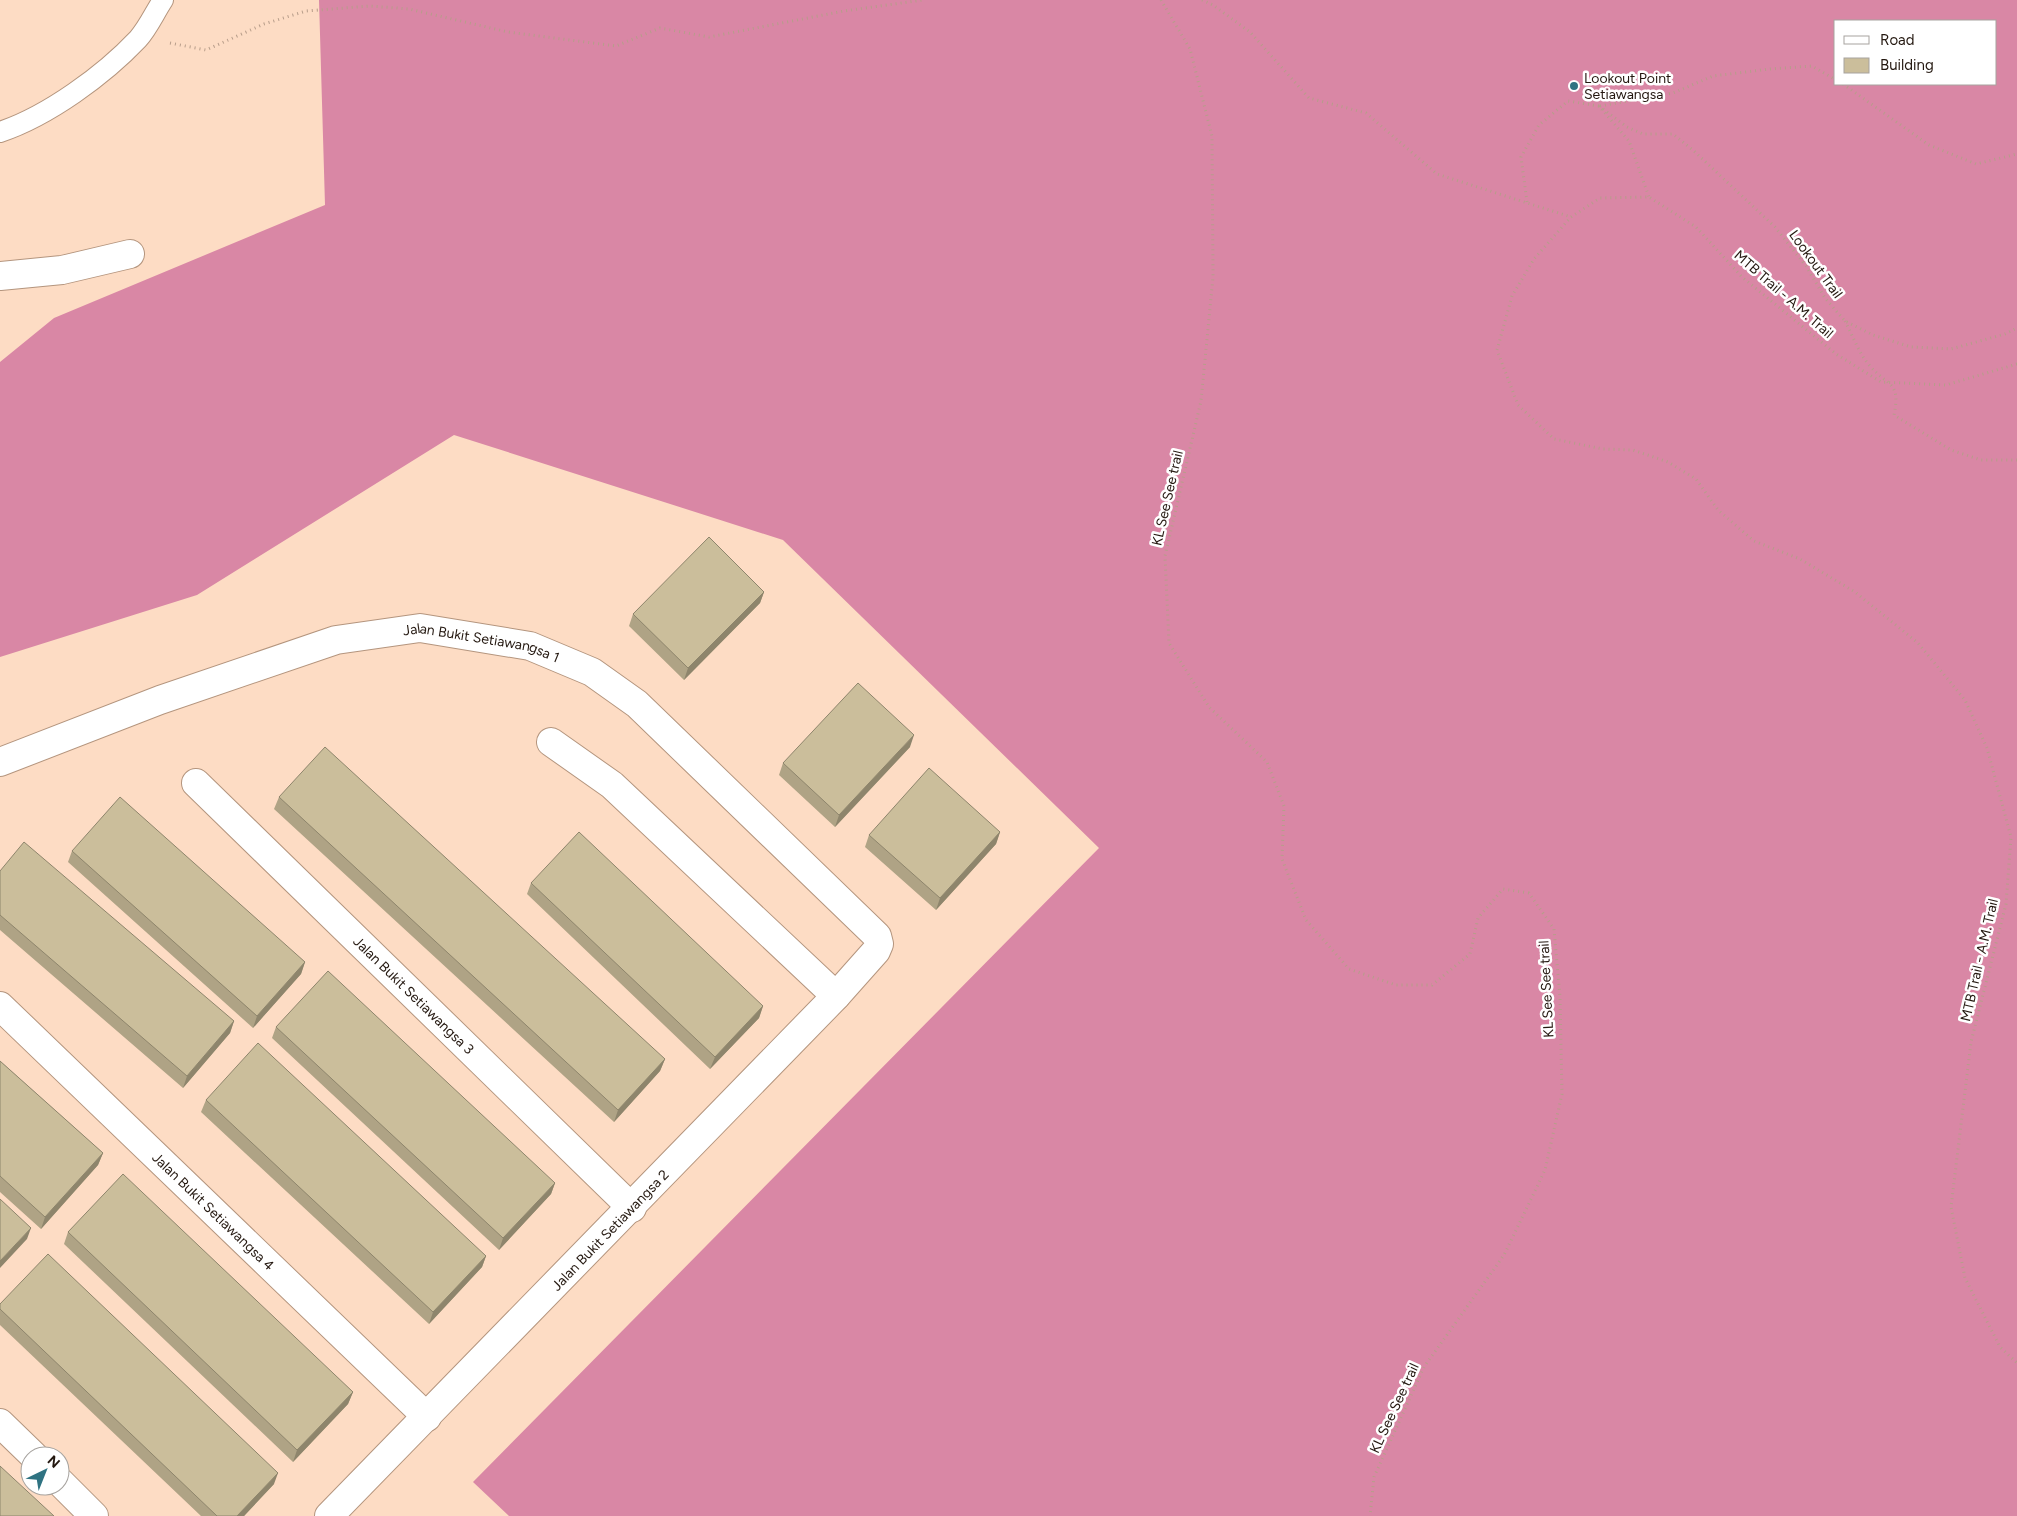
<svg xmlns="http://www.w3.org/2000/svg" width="2017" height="1516" font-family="Figtree,sans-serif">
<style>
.forest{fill:#d987a5;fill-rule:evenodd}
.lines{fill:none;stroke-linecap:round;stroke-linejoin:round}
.service-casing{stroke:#b4957e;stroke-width:22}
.minor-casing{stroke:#b4957e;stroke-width:30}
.path{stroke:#b79d8a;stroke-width:3;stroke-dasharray:1 4;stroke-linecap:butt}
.service{stroke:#fff;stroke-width:20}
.minor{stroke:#fff;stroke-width:28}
.wall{fill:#afa385}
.shaded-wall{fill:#8e856c}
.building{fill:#cbbe9b;stroke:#8e856c}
.poi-dot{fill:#2f7382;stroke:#fff;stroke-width:2}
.labels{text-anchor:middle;stroke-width:5;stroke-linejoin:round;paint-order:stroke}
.poi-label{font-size:14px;fill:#241810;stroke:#fff;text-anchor:start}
.street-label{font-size:14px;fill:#241810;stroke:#fff}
</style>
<rect width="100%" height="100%" fill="#fddcc4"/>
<path class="forest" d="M 319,0 L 2017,0 L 2017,1516 L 509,1516 L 473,1482 L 1099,848 L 783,540 L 454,435 L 197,595 L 0,657 L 0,362 L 54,318 L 325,205 ZM 1836,21 L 1996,21 L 1996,84 L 1836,84 Z"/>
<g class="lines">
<g class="service-casing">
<path id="service" d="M 0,132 C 48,116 104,75 138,39 C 148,28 155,12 163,0"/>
</g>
<g class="minor-casing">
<g id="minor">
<path d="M 0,276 L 62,270 L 130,254"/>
<path d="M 551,742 L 612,785 L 836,996"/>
<path id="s1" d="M 0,762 L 160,700 L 336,640 L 420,628 L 530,646 L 592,672 L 637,704 L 877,936 L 879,944 L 876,951 L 836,996 L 329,1516"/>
<path id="s2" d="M 196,783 L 632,1208"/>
<path id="s3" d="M 0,1006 L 427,1417"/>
<path d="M 0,1423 L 34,1456"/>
<path d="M 60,1482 L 94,1516"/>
</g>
</g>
<path class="path" d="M 1161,0 L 1190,49 L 1212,136 L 1213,277 L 1201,401 L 1165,556 L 1169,643 L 1209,707 L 1267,762 L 1284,806 L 1282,859 L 1306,920 L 1349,969 L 1396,985 L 1432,985 L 1470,954 L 1478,918 L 1503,889 L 1529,893 L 1554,929 L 1560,997 L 1562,1094 L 1545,1170 L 1504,1255 L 1424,1367 L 1374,1477 L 1370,1516
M 1202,0 L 1213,5 L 1250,32 L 1309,98 L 1366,113 L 1437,174 L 1571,217
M 170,43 L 206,50 L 264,24 L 306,11 L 370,6 L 409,9 L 508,32 L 616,46 L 660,28 L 709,37 L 844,11 L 923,0
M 1843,84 L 1929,145 L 1976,164 L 2017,154
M 1599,106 L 1627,127 L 1643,134 L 1673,134 L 1694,151 L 1775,227 L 1806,266 L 1825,298 L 1845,321 L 1873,335 L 1911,347 L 1951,349 L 2005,334 L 2017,328
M 1600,106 L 1673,93 L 1713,76 L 1770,69 L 1812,66 L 1836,80
M 1527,202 L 1521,157 L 1539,125 L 1568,101 L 1599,106 L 1629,141 L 1649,197
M 1845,321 C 1853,336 1859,354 1870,366 C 1888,387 1901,381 1894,415 L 1951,450 L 1981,460 L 2017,460
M 2017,364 L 1946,385 L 1881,382 L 1836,354 L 1742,277 L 1696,227 L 1649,197 L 1600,198 L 1571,217 L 1534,259 L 1512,296 L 1497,350 L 1518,405 L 1554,439 L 1603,449 L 1633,450 L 1668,462 L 1696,479 L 1718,510 L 1754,541 L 1800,559 L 1855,592 L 1918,643 L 1965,700 L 1987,748 L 2011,837 L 2006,904 L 1971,1042 L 1951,1207 L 1965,1278 L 2000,1347 L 2017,1363"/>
<use href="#service" class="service"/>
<use href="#minor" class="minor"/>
</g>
<path class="wall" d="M 764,592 L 760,603 L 684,680 L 629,626 L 633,614 Z
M 910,747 L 835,827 L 779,775 L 783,763 Z
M 279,797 L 665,1059 L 660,1071 L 614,1122 L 274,809 Z
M 1000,832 L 996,844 L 936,910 L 865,847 L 869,835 Z
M 72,851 L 305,962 L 301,974 L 253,1028 L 68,862 Z
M 0,871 L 234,1021 L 230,1033 L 183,1088 L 0,930 Z
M 531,883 L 763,1006 L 759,1018 L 710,1069 L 527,894 Z
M 276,1027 L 555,1183 L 551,1194 L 499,1250 L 272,1038 Z
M 0,1061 L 103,1153 L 98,1165 L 41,1229 L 0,1192 Z
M 206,1100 L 486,1256 L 482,1267 L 429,1324 L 201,1112 Z
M 68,1232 L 353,1392 L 348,1404 L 293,1462 L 64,1244 Z
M 0,1304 L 274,1484 L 244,1516 L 201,1516 L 0,1325 Z"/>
<path class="shaded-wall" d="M 764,592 L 760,603 L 684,680 L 688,668 Z
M 914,735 L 910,747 L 835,827 L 839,815 Z
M 1000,832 L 996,844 L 936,910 L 940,898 Z
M 305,962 L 301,974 L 253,1028 L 257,1016 Z
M 763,1006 L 759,1018 L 710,1069 L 715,1057 Z
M 234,1021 L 230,1033 L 183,1088 L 187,1076 Z
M 665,1059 L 660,1071 L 614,1122 L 618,1110 Z
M 103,1153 L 98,1165 L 41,1229 L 45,1217 Z
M 555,1183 L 551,1194 L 499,1250 L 503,1238 Z
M 31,1228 L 27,1239 L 0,1268 L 0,1261 Z
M 486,1256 L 482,1267 L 429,1324 L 433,1312 Z
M 353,1392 L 348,1404 L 293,1462 L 297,1450 Z
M 278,1473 L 274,1484 L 244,1516 L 237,1516 Z"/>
<path class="building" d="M 709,537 L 764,592 L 688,668 L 633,614 Z
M 858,683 L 914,735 L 839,815 L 783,763 Z
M 325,747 L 665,1059 L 618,1110 L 279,797 Z
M 929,768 L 1000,832 L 940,898 L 869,835 Z
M 120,797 L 305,962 L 257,1016 L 72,851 Z
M 579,832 L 763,1006 L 715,1057 L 531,883 Z
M 24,842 L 234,1021 L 187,1076 L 0,915 L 0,871 Z
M 328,971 L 555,1183 L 503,1238 L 276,1027 Z
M 258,1043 L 486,1256 L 433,1312 L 206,1100 Z
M 0,1061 L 103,1153 L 45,1217 L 0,1176 Z
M 123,1174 L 353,1392 L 297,1450 L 68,1232 Z
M 0,1199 L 31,1228 L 0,1261 Z
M 48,1254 L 278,1473 L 237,1516 L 217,1516 L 0,1309 L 0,1304 Z
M 0,1466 L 54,1516 L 0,1516 Z"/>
<circle class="poi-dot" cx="1574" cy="86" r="5"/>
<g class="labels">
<g class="poi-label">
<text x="1584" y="83">Lookout Point<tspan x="1584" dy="16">Setiawangsa</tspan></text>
</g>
<g class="street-label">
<text transform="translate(1816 264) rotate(54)" y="5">Lookout Trail</text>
<text transform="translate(1784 294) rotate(41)" y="5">MTB Trail - A.M. Trail</text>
<text transform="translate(1167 498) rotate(-77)" y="5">KL See See trail</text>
<text dy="5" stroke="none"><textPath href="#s1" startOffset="505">Jalan Bukit Setiawangsa 1</textPath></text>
<text transform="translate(1979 960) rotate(-77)" y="5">MTB Trail - A.M. Trail</text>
<text transform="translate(1546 989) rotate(-93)" y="5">KL See See trail</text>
<text dy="5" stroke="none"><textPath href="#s2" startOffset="304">Jalan Bukit Setiawangsa 3</textPath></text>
<text dy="5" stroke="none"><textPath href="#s3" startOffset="296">Jalan Bukit Setiawangsa 4</textPath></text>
<text transform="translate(610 1230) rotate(-46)" y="5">Jalan Bukit Setiawangsa 2</text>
<text transform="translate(1394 1408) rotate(-65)" y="5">KL See See trail</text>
</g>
</g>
<rect x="1834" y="20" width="162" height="65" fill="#ffffff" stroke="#a7a39f"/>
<rect x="1844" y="36" width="25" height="8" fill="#ffffff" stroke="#a7a39f"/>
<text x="1880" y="45" font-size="15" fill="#241810">Road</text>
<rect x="1844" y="58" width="25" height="15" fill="#cbbe9b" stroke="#a7a39f"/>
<text x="1880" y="70" font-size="15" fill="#241810">Building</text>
<g transform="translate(45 1471) rotate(43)"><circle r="24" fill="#ffffff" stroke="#a7a39f"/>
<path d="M0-4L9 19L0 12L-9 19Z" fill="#2f7382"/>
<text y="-8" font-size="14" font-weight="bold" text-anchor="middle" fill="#241810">N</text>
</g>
</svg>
